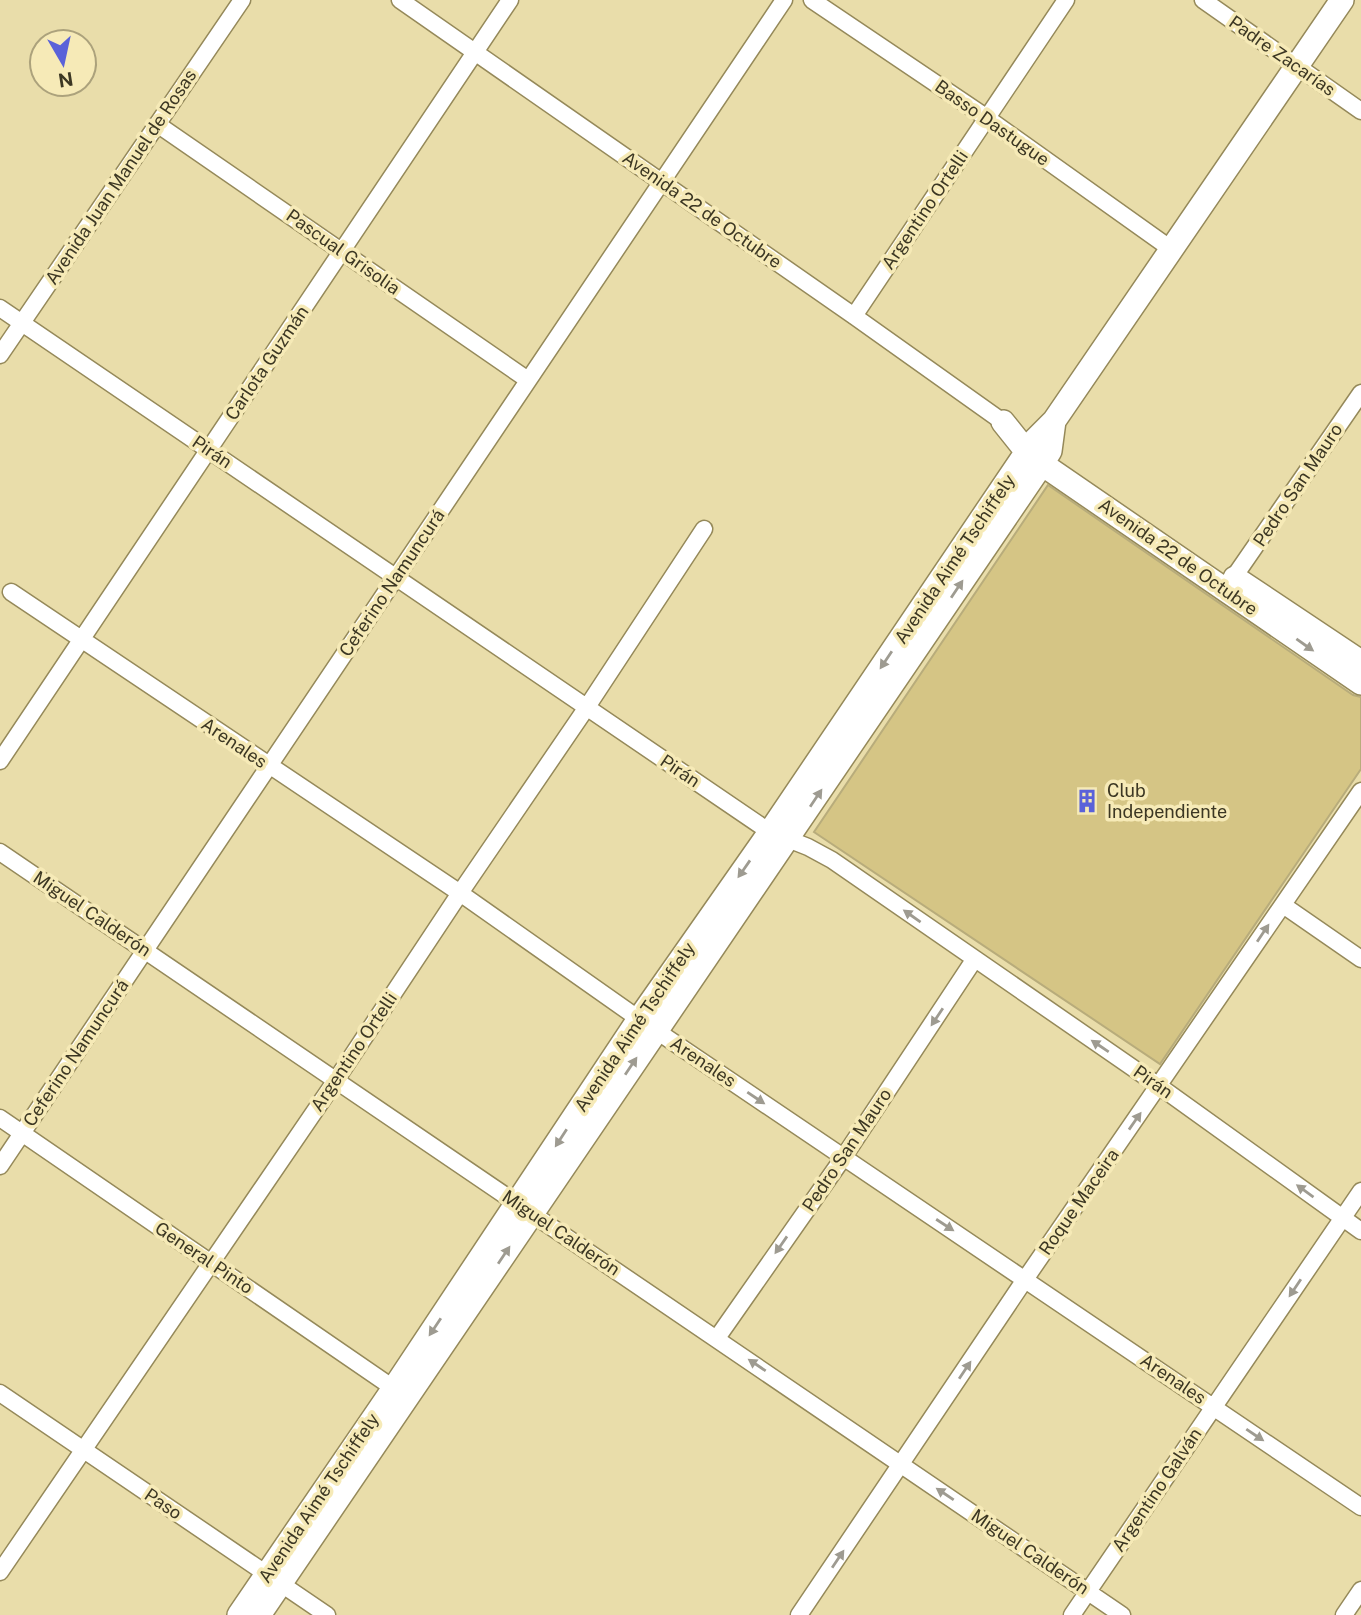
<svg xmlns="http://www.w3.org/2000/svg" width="1361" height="1615" font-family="'Public Sans',sans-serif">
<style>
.building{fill:#d5c585;stroke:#b8ac7b;stroke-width:2}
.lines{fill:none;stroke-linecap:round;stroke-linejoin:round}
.street-casing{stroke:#95895a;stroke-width:19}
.secondary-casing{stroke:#95895a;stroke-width:26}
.street{stroke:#fff;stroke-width:16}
.secondary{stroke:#fff;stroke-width:23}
.oneway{fill:#9e9b91}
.labels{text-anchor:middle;stroke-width:7;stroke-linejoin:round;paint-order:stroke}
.street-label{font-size:18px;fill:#3c3723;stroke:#f6eab7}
.poi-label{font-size:18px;fill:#3c3723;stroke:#f6eab7;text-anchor:start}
</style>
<rect width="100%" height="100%" fill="#e9ddaa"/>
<path class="building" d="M 1048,485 L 1353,695 L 1361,697 L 1361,769 L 1160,1064 L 814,832 Z"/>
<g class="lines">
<g class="street-casing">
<path id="street" d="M 400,0 L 854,316 L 1003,422
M 812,0 L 987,118 L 1171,249
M 1203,0 L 1361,111
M 157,124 L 528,380
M 0,308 L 770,832 L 808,847 L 832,860 L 1159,1086 L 1361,1231
M 854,316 L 1066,0
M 0,355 L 242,0
M 1234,577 L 1361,393
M 11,592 L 460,893 L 639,1019 L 1361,1507
M 0,761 L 510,0
M 0,852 L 1122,1615
M 1283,905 L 1361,959
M 0,1118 L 402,1394
M 0,1166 L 784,0
M 717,1338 L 843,1158 L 974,960
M 0,1393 L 327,1615
M 0,1572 L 336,1080 L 460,893 L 587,707 L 704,529
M 799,1615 L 1026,1278 L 1361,791
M 1072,1615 L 1361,1191
M 1344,1615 L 1361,1590"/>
</g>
<g class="secondary-casing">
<path id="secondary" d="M 1003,422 L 1027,452 L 1042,464 L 1361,683
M 1235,578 L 1361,662
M 239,1615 L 394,1388 L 639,1019 L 770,832 L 1034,441 L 1054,421 L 1342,0
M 259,1615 L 1042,464 L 1050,451 L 1054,421"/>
</g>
<use href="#street" class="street"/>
<use href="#secondary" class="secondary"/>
</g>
<defs><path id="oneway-solid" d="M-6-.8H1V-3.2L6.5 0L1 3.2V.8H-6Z" transform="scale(1.75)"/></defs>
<g class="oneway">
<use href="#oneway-solid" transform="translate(957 589) rotate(-56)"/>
<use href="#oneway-solid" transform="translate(1305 645) rotate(35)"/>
<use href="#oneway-solid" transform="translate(886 660) rotate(124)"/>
<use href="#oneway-solid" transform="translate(816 798) rotate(-56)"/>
<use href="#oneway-solid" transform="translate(744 869) rotate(125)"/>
<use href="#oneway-solid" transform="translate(912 916) rotate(-145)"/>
<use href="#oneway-solid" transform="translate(1263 933) rotate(-56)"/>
<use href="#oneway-solid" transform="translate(937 1017) rotate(124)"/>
<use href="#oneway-solid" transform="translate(1100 1046) rotate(-146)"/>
<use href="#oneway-solid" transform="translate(631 1066) rotate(-56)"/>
<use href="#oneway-solid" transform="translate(756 1098) rotate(34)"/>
<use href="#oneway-solid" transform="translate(1135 1121) rotate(-55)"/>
<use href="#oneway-solid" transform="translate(561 1138) rotate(123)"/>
<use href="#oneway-solid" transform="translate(1305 1191) rotate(-144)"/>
<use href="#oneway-solid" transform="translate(945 1225) rotate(33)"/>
<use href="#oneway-solid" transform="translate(781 1245) rotate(125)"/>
<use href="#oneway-solid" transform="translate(504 1255) rotate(-56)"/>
<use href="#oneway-solid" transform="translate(1295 1288) rotate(124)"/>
<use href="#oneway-solid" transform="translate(435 1327) rotate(124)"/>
<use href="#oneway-solid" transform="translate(757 1365) rotate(-146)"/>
<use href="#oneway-solid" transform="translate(965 1370) rotate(-56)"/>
<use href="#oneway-solid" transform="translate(1255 1435) rotate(34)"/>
<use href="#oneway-solid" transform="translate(945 1494) rotate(-146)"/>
<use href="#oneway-solid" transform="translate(838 1559) rotate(-56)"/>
</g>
<defs>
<g id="building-bare" transform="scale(1.89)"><path d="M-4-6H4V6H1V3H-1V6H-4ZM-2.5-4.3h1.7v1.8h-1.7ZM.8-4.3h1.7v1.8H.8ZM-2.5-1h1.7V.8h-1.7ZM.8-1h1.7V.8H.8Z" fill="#5a62d9" stroke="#f6eab7" stroke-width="2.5" paint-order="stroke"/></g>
</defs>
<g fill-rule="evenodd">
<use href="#building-bare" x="1087" y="801"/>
</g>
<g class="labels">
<g class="street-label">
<text transform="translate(1282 56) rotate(35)" y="6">Padre Zacarías</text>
<text transform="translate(992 123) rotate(35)" y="6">Basso Dastugue</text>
<text transform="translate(121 177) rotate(-56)" y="6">Avenida Juan Manuel de Rosas</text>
<text transform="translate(702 210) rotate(35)" y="6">Avenida 22 de Octubre</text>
<text transform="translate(925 210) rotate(-56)" y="6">Argentino Ortelli</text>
<text transform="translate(343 252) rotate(35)" y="6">Pascual Grisolia</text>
<text transform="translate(267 363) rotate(-56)" y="6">Carlota Guzmán</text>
<text transform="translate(212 452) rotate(34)" y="6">Pirán</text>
<text transform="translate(1298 485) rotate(-56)" y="6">Pedro San Mauro</text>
<text transform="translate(1178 557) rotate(35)" y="6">Avenida 22 de Octubre</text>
<text transform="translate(955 559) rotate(-56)" y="6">Avenida Aimé Tschiffely</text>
<text transform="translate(392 583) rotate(-56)" y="6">Ceferino Namuncurá</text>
<text transform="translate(234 743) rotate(34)" y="6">Arenales</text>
<text transform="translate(680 771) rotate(34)" y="6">Pirán</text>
<text transform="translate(92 914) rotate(34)" y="6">Miguel Calderón</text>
<text transform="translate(635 1027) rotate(-56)" y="6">Avenida Aimé Tschiffely</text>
<text transform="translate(354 1052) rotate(-56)" y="6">Argentino Ortelli</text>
<text transform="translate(76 1053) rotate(-56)" y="6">Ceferino Namuncurá</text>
<text transform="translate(703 1062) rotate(34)" y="6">Arenales</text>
<text transform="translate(1153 1082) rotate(35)" y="6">Pirán</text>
<text transform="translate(847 1150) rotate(-56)" y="6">Pedro San Mauro</text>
<text transform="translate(1079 1202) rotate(-55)" y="6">Roque Maceira</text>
<text transform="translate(561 1233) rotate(34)" y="6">Miguel Calderón</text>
<text transform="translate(204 1258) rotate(34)" y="6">General Pinto</text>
<text transform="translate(1173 1379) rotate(34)" y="6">Arenales</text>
<text transform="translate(1157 1490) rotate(-56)" y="6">Argentino Galván</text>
<text transform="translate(319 1498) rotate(-56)" y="6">Avenida Aimé Tschiffely</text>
<text transform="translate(163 1504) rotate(34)" y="6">Paso</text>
<text transform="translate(1030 1552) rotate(34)" y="6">Miguel Calderón</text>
</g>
<g class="poi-label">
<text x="1107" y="797">Club<tspan x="1107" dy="21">Independiente</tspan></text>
</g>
</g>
<g transform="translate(63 63) rotate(171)"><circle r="33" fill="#f6eab7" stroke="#aca27c" stroke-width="2"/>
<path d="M0-5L12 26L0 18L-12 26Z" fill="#5a62d9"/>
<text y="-10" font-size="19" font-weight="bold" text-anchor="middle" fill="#3c3723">N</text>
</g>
</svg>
